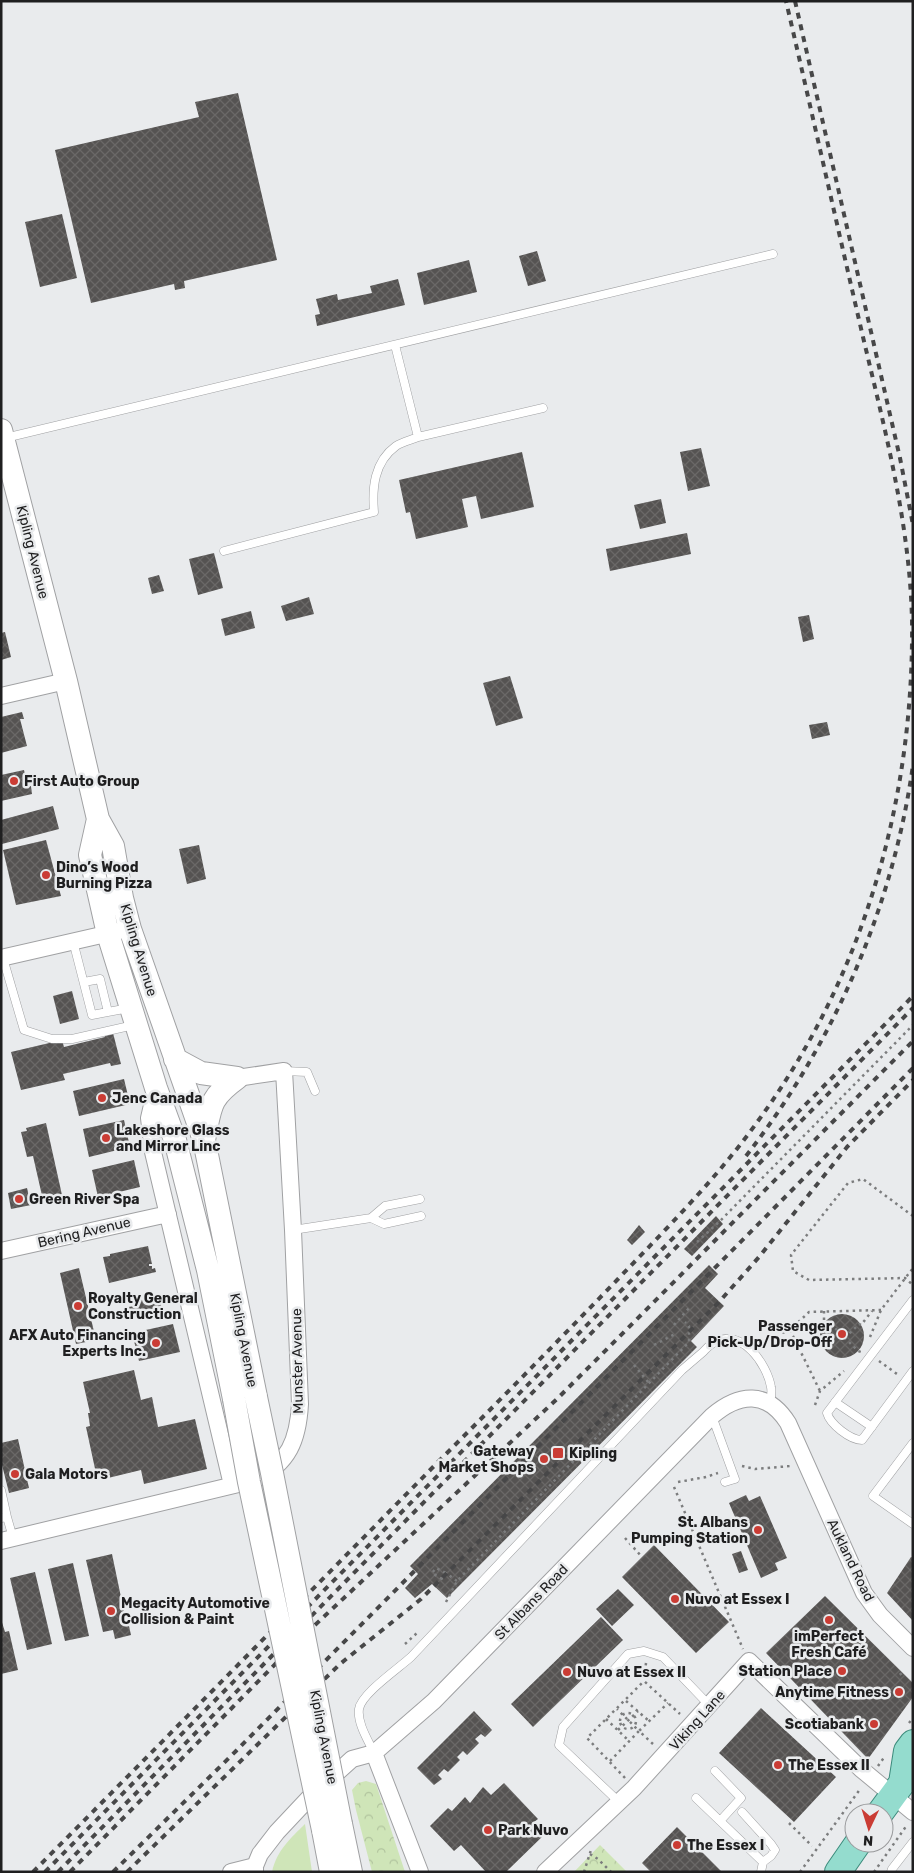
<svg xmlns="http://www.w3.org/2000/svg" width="914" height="1873" font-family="Rubik,sans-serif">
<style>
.green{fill:#cfe5b8}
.forest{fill:url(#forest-crowns)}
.building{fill:url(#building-cross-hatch)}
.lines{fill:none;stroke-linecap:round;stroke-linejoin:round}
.service-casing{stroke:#a0a1a3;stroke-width:9}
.minor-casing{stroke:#a0a1a3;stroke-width:18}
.secondary-casing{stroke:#a0a1a3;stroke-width:24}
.primary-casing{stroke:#3c8b7c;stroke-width:28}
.path{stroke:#7c7d7e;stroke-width:2.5;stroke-dasharray:2.5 4;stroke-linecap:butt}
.service{stroke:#fff;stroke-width:8}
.minor{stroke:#fff;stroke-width:16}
.secondary{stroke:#fff;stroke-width:22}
.primary{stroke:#94dcce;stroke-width:26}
.rail{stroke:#474748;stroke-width:4;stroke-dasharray:6 6;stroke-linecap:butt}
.secondary-bridge-casing{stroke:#a0a1a3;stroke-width:24;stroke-linecap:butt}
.secondary-bridge{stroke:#fff;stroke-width:22}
.poi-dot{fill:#ca3c34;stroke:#e9ebed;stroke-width:2}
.labels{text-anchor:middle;stroke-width:5;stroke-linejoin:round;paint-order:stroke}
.street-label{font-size:14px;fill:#1f1f20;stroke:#e9ebed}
.poi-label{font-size:14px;font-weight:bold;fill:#1f1f20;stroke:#e9ebed;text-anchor:start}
</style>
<defs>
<pattern id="forest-crowns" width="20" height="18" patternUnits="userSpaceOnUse" patternTransform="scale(1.25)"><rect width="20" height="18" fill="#cfe5b8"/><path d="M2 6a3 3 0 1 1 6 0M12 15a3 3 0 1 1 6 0" fill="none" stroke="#b1c49e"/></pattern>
<pattern id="building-cross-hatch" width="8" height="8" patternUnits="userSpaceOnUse" patternTransform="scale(1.25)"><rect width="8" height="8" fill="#555352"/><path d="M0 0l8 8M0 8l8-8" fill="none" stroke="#6a6867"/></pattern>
</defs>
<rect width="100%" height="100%" fill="#e9ebed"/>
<path class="green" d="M 305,1824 L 312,1872 L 272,1872 C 277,1850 290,1839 305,1824 Z"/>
<path class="forest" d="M 366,1781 L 376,1784 L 405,1872 L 372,1872 L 356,1810 L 352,1790 L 358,1783 Z
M 600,1845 L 627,1872 L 574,1872 Z"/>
<path class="building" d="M 238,93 L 277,260 L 184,281 L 185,288 L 175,290 L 174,284 L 91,303 L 55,150 L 199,117 L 195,102 Z
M 62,214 L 77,278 L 40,287 L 25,222 Z
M 537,251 L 546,281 L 528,286 L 519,256 Z
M 469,260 L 477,292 L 424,305 L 417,273 Z
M 398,279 L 405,305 L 317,326 L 315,315 L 320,314 L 316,299 L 337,294 L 338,300 L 372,293 L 370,286 Z
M 701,448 L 710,486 L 688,491 L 680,452 Z
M 522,452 L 534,507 L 481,519 L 476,496 L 462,499 L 468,527 L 416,539 L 410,512 L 406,513 L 399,480 Z
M 661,499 L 666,523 L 640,529 L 634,505 Z
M 687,533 L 691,554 L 610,571 L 606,549 Z
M 214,553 L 223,588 L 198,595 L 189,559 Z
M 159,575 L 164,591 L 152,594 L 148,578 Z
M 309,597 L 314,614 L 286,621 L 281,606 Z
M 251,611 L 255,628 L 225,636 L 221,619 Z
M 809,615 L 814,639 L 803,642 L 798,617 Z
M 5,632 L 11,657 L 1,660 L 1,633 Z
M 510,676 L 523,718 L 496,726 L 483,683 Z
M 22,712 L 24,719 L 20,719 L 27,746 L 1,753 L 1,717 Z
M 827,722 L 830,735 L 812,739 L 809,725 Z
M 24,770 L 28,787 L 31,786 L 32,794 L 1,801 L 1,775 Z
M 53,806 L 59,829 L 2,844 L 1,820 Z
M 46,840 L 61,896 L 16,905 L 3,850 Z
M 199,845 L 206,879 L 187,884 L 179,849 Z
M 72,991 L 79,1019 L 60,1024 L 53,996 Z
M 113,1033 L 121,1064 L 111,1066 L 110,1063 L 63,1074 L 65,1080 L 21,1090 L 11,1052 L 62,1040 L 64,1047 L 105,1037 L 104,1035 Z
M 124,1079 L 130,1104 L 79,1116 L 73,1091 Z
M 124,1120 L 130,1147 L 89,1157 L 83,1129 Z
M 46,1123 L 62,1195 L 43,1200 L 33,1156 L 27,1157 L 21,1132 L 27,1131 L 26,1128 Z
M 134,1160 L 140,1187 L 98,1197 L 92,1170 Z
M 27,1188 L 31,1205 L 11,1209 L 8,1193 Z
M 716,1216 L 723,1224 L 692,1256 L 684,1249 Z
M 639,1225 L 645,1232 L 632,1245 L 627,1240 Z
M 148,1246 L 152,1264 L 149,1264 L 149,1266 L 152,1266 L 152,1269 L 155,1268 L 156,1272 L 109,1283 L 103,1257 L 110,1256 L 110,1254 Z
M 709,1265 L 718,1274 L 705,1288 L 724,1306 L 691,1341 L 697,1347 L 447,1598 L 432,1584 L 415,1598 L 405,1588 L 418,1574 L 410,1566 Z
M 79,1268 L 96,1340 L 76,1344 L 60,1273 Z
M 159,1295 L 162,1310 L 131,1317 L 128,1307 L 136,1306 L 134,1300 Z
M820 1336a22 22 0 1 1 44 0a22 22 0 1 1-44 0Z
M 173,1324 L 180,1352 L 139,1361 L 132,1333 Z
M 134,1370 L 141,1400 L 152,1397 L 158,1427 L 195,1419 L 207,1469 L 144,1484 L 141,1470 L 108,1478 L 107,1476 L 97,1478 L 86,1427 L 90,1426 L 88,1413 L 90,1413 L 83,1382 Z
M 18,1439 L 29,1488 L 9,1493 L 1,1461 L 1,1443 Z
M 746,1495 L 749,1501 L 760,1496 L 787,1558 L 775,1563 L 778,1570 L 761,1578 L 729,1503 Z
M 654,1545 L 729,1622 L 696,1653 L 622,1577 Z
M 741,1551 L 748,1570 L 739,1573 L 732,1554 Z
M 112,1554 L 127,1626 L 129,1626 L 131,1635 L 115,1639 L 113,1630 L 103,1632 L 86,1560 Z
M 911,1557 L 913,1558 L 913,1621 L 887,1593 Z
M 73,1563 L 89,1636 L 65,1641 L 48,1569 Z
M 35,1572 L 52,1644 L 27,1650 L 10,1578 Z
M 618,1589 L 634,1605 L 612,1626 L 596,1609 Z
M 825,1596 L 913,1683 L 913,1697 L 868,1759 L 766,1653 Z
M 601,1617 L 623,1640 L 533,1727 L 511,1704 Z
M 1,1619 L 5,1632 L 9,1631 L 18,1670 L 1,1674 Z
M 761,1708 L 836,1777 L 794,1822 L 719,1753 Z
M 474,1711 L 492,1730 L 485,1737 L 481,1734 L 475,1739 L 479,1743 L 467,1755 L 463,1751 L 457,1757 L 460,1760 L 448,1772 L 444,1769 L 438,1775 L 442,1779 L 434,1785 L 417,1768 Z
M 504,1783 L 538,1819 L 534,1822 L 545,1834 L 506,1872 L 486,1872 L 461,1845 L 454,1851 L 430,1826 L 448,1808 L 452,1811 L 465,1797 L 470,1803 L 483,1787 L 491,1795 Z
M 677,1827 L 722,1872 L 651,1872 L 642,1863 Z"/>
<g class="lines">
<g class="service-casing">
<path id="service" d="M 418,437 L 543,408
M 5,438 L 773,254
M 224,551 L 374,512 C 372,488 374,462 396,446 C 402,442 411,440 418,437 L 395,345
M 73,941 L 92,1015 L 129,1008
M 3,958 L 24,1030 L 52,1039 L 72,1039 L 134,1025
M 84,982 L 100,979 L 108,1012
M 284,1071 L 307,1072 L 315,1091
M 371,1218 L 384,1224 L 421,1216
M 293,1230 L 371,1218 L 385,1206 L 420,1199
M 913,1300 L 827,1413 C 830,1424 850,1440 862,1440 L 913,1371
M 835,1402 L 872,1427
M 712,1416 L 735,1479 L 725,1482
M 913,1443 L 873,1496 L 913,1524
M 1,1490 L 7,1517
M 1,1518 L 7,1517 L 13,1538
M 374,1753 C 368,1740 357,1723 359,1709 C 361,1694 399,1668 411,1657 L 682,1370 C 689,1364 696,1358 703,1352 C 706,1349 710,1344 715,1342 C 742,1328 767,1364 771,1387 C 772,1392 771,1398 770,1403
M 715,1771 L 741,1798 L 720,1821
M 696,1798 L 763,1862 L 761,1872
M 618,1801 L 559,1745 L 563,1727 L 628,1654 L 644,1651 L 663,1657 L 709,1705
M 742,1812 L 771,1844 L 775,1850 L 771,1856 L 763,1862
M 891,1872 L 892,1869 L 913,1842"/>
</g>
<g class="minor-casing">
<path id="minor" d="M 1,696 L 66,681
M 1,958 L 119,931
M 156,1088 L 149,1118 L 153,1152 L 232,1485
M 1,1251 L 168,1214
M 1,1541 L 255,1480 C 289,1463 298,1440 300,1404 L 293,1230 L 284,1071 L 237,1078
M 374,1753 L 420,1872
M 231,1872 L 255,1866
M 255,1872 L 255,1866 L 260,1854 L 277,1832 L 308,1799 L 352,1759 L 374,1753 L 434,1701 L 712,1416 C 739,1393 767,1390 788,1423 L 864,1593 L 880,1615 L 913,1648
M 545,1872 L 634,1788 L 749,1661 L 861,1769 L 913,1812"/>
</g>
<g class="secondary-casing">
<path id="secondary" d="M 1,430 L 66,681 L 98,819 L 113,846 L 122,898 L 130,929 L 204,1140 L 256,1397
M 98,819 L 90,855 L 101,903 L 108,934 L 156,1088 L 175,1140 L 208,1270 L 234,1399
M 175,1059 L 201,1073 L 237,1078
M 204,1140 C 211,1107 208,1099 237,1078
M 341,1824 L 351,1872
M 323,1830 L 331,1872"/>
</g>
<g class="primary-casing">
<path id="primary" d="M 902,1783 L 907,1751 L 913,1743
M 880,1813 L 902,1783 L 913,1776
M 838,1872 L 858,1843"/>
</g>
<path class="path" d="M 913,1216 L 863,1179 L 848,1183 L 791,1255 L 793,1271 L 809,1280 L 905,1278 L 913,1285
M 697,1242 L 720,1221 L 913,1025
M 824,1311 L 824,1323 L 829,1322 L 858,1351 L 861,1352
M 674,1325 L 690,1307
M 770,1329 L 782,1333 L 790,1330 L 809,1312 L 881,1310
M 790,1330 L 820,1391
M 870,1337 L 881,1310 L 913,1268
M 845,1338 L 859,1324 L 861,1325 L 872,1311
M 654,1345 L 675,1334
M 879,1361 L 897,1374
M 634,1365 L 649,1383
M 815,1405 L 820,1391 L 844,1371
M 742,1466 L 755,1469 L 791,1466
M 678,1482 L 706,1477 L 718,1473
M 674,1487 L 743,1649
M 625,1538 L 642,1557
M 442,1579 L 432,1573 L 436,1568 L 446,1573
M 437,1585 L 446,1573 L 457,1581
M 446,1602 L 457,1581 L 689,1342 L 689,1326 L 685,1322
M 405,1644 L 417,1633
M 646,1663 L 644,1681 L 680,1714
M 900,1673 L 902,1676
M 626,1701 L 649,1721
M620 1721a8 8 0 1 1 16 0a8 8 0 1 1-16 0Z
M 606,1719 L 629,1741
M 909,1723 L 913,1718
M 618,1730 L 638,1711
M 653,1744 L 639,1731 L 668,1703
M 610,1761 L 639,1731 L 617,1709
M 878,1766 L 885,1756
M 625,1778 L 587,1738 L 644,1681
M 789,1823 L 812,1846
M 590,1854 L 598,1859 L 611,1872
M 584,1872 L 591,1850
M 800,1872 L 861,1788
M 874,1872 L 907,1825"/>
<use href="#service" class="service"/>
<use href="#minor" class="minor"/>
<use href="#secondary" class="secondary"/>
<use href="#primary" class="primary"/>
<path class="rail" d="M 795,1 L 900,458 L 913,525
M 746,1156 C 834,1043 893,907 913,765
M 33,1872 C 169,1735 304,1598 439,1461 C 499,1401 559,1340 618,1279 C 667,1228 717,1178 758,1121 C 864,976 914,800 912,621 C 910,525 885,430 863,337 C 837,225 812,113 786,1
M 45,1872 L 913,996
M 58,1872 L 913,1008
M 70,1872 L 300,1639 L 558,1398 L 641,1315 L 913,1041
M 113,1872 L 236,1751 L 913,1068
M 127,1872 L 340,1664 L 421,1599 L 719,1302 L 759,1257 L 847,1147 L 913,1080"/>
<g class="secondary-bridge-casing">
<path id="secondary-bridge" d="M 256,1397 L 272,1473 L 341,1824
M 234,1399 L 249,1482 L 323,1830"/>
</g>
<use href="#secondary-bridge" class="secondary-bridge"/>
</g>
<g class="poi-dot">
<circle cx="14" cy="781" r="5"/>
<circle cx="46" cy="875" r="5"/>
<circle cx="102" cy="1098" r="5"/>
<circle cx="106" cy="1138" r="5"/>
<circle cx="19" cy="1199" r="5"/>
<circle cx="78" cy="1306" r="5"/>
<circle cx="842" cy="1334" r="5"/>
<circle cx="156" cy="1343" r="5"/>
<rect x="552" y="1447" width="12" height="12" rx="2.5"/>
<circle cx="544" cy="1459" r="5"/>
<circle cx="15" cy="1474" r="5"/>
<circle cx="758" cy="1530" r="5"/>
<circle cx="675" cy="1599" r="5"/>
<circle cx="111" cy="1611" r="5"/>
<circle cx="829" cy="1620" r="5"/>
<circle cx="842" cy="1671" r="5"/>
<circle cx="567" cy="1672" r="5"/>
<circle cx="899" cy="1692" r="5"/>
<circle cx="874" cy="1724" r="5"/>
<circle cx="778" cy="1765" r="5"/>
<circle cx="488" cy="1830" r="5"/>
<circle cx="677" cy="1845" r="5"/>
</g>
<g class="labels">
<g class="street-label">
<text transform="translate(33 552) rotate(76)" y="5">Kipling Avenue</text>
<text transform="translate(139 950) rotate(73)" y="5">Kipling Avenue</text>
<text transform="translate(84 1232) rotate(-13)" y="5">Bering Avenue</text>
<text transform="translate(244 1340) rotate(79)" y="5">Kipling Avenue</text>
<text transform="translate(297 1361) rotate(-91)" y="5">Munster Avenue</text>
<text transform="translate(851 1560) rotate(64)" y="5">Aukland Road</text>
<text transform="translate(531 1602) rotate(-46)" y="5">St Albans Road</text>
<text transform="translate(697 1720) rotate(-48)" y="5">Viking Lane</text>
<text transform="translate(324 1737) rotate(79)" y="5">Kipling Avenue</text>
</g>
<g class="poi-label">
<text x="24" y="786">First Auto Group</text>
<text x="56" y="872">Dino’s Wood<tspan x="56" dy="16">Burning Pizza</tspan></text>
<text x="112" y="1103">Jenc Canada</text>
<text x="116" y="1135">Lakeshore Glass<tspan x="116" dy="16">and Mirror Linc</tspan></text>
<text x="29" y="1204">Green River Spa</text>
<text x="88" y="1303">Royalty General<tspan x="88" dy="16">Construction</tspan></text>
<text x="832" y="1331" text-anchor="end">Passenger<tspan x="832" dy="16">Pick-Up/Drop-Off</tspan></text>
<text x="146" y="1340" text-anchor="end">AFX Auto Financing<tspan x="146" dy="16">Experts Inc.</tspan></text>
<text x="534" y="1456" text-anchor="end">Gateway<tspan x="534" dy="16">Market Shops</tspan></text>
<text x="569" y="1458">Kipling</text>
<text x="25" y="1479">Gala Motors</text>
<text x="748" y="1527" text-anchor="end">St. Albans<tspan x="748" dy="16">Pumping Station</tspan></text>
<text x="685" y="1604">Nuvo at Essex I</text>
<text x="121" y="1608">Megacity Automotive<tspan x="121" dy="16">Collision &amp; Paint</tspan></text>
<text x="829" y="1641" text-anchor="middle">imPerfect<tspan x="829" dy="16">Fresh Café</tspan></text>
<text x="832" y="1676" text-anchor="end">Station Place</text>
<text x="577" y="1677">Nuvo at Essex II</text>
<text x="889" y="1697" text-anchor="end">Anytime Fitness</text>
<text x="864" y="1729" text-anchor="end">Scotiabank</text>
<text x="788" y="1770">The Essex II</text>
<text x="498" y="1835">Park Nuvo</text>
<text x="687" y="1850">The Essex I</text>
</g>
</g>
<rect width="914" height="1873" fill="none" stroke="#1f1f20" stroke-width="5"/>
<g transform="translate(869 1828) rotate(184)"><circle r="24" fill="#e9ebed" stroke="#98999b"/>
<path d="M0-4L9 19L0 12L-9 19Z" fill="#ca3c34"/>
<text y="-8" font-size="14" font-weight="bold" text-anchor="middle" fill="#1f1f20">N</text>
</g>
</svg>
